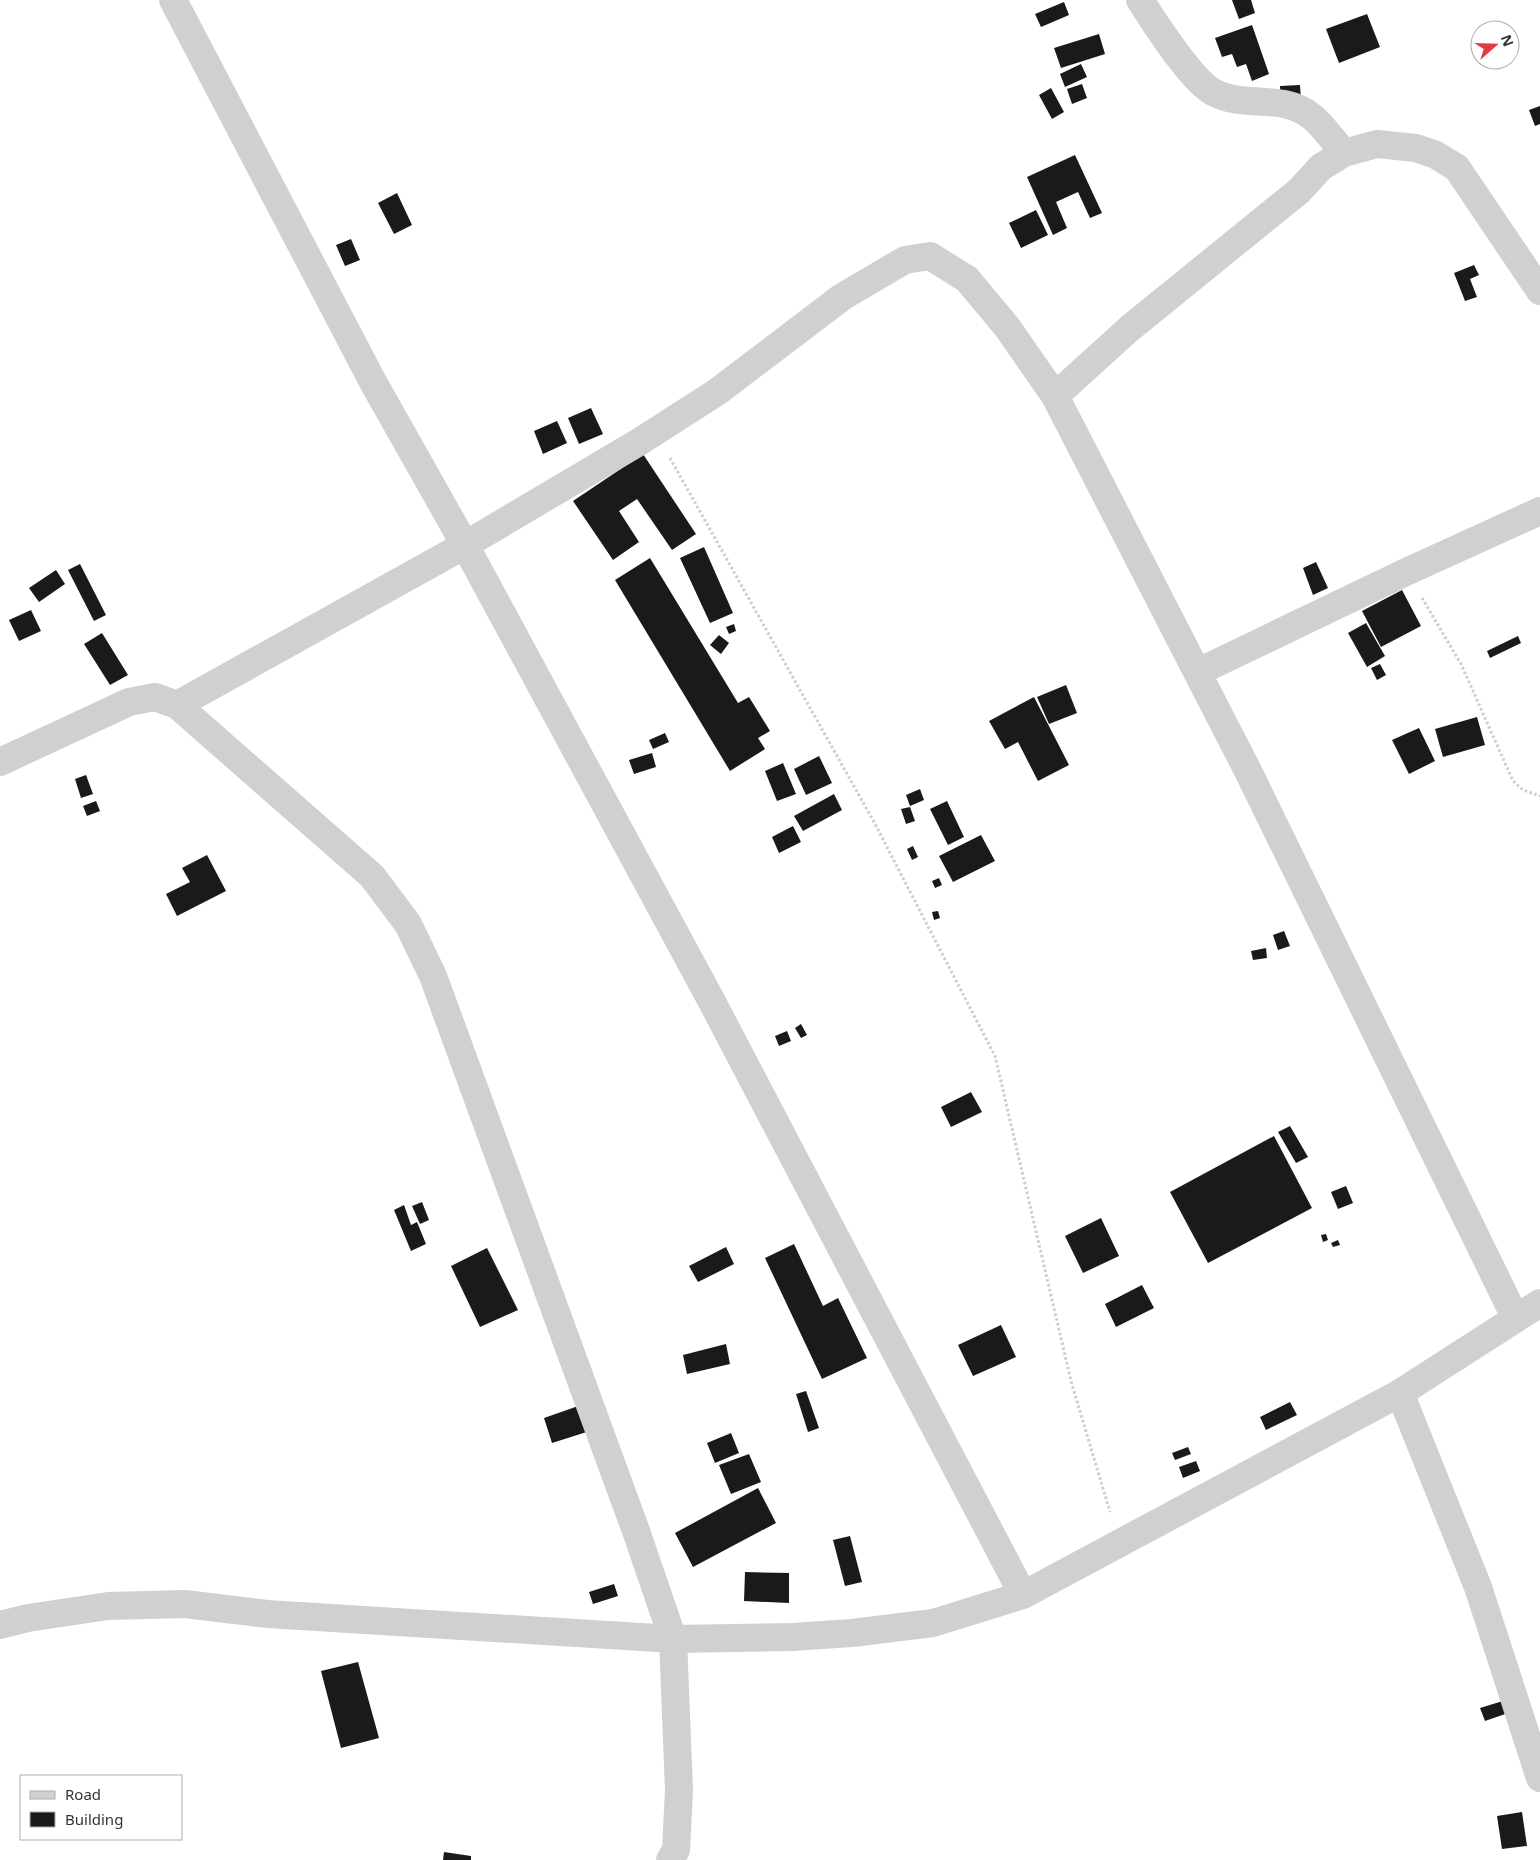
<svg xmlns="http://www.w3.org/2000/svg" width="1540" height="1860" font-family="'Noto Sans',sans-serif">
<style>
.building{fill:#1a1a1a}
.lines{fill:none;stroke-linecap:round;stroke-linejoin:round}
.path{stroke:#cdcdcd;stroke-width:3;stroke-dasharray:2.5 2.5;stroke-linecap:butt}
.street{stroke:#d0d0d0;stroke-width:28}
</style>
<rect width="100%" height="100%" fill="#fff"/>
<path class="building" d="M 1232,0 L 1251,0 L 1255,13 L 1239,19 Z
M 1064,2 L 1069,15 L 1041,27 L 1035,14 Z
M 1367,14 L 1380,47 L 1339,63 L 1326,29 Z
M 1252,25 L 1269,74 L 1252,81 L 1246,64 L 1237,67 L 1232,54 L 1222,57 L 1215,38 Z
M 1099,34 L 1105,54 L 1061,68 L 1054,48 Z
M 1081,64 L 1087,77 L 1065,87 L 1060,74 Z
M 1082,84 L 1087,98 L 1072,104 L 1067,89 Z
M 1300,85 L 1301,100 L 1281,101 L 1280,86 Z
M 1051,88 L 1064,112 L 1052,119 L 1039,95 Z
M 1540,106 L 1540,124 L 1535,126 L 1529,110 Z
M 1075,155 L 1102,213 L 1090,218 L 1078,192 L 1056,202 L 1067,228 L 1053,235 L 1027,177 Z
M 397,193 L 412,225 L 394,234 L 378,203 Z
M 1036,210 L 1048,235 L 1021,248 L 1009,223 Z
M 351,239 L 360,260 L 345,266 L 336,245 Z
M 1474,265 L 1479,275 L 1470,279 L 1477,297 L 1465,301 L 1454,273 Z
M 591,408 L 603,434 L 579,444 L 568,418 Z
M 557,421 L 567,443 L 543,454 L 534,431 Z
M 643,454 L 696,534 L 672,550 L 637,499 L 619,511 L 639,542 L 613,560 L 573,501 Z
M 704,547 L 733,613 L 710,623 L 680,558 Z
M 650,558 L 738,703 L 749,697 L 770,731 L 758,738 L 765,749 L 730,771 L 615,580 Z
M 1316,562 L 1328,588 L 1313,595 L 1303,568 Z
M 80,564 L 106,615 L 94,621 L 68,570 Z
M 56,570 L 65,584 L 39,602 L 29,588 Z
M 1402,590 L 1421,626 L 1381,647 L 1362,611 Z
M 31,610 L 41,631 L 19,641 L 9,620 Z
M 1366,623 L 1385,656 L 1367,667 L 1348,633 Z
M 734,624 L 736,631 L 729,634 L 726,627 Z
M 102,633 L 128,675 L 110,685 L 84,644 Z
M 719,635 L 729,643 L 721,654 L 710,645 Z
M 1518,636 L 1521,643 L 1490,658 L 1487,651 Z
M 1380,664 L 1386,675 L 1377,680 L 1371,668 Z
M 1066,685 L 1077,713 L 1049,724 L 1037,697 Z
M 1034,697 L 1069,765 L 1038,781 L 1018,742 L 1005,749 L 989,721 Z
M 1477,717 L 1485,745 L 1443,757 L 1435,729 Z
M 1419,728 L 1435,761 L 1409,774 L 1392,740 Z
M 665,733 L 669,742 L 653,749 L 649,740 Z
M 652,753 L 656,767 L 634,774 L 629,760 Z
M 819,756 L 832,783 L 806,795 L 794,769 Z
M 783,763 L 796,794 L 777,801 L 765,771 Z
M 86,775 L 93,794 L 81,798 L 75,779 Z
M 920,789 L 924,800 L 910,806 L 906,795 Z
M 834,794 L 842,810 L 803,831 L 794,816 Z
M 96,801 L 100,811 L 87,816 L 83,806 Z
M 947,801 L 964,837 L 948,845 L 930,809 Z
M 910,807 L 915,821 L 906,824 L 901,809 Z
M 793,826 L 801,842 L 779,853 L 772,837 Z
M 981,835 L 995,861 L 953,882 L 939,856 Z
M 913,846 L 918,857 L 912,860 L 907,849 Z
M 207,855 L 226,891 L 177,916 L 166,894 L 190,882 L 182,868 Z
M 939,878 L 942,885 L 935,888 L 932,881 Z
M 938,911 L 940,918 L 934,920 L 932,912 Z
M 1284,931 L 1290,946 L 1278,950 L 1273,935 Z
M 1266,948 L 1267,958 L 1253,960 L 1251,951 Z
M 801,1024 L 807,1035 L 801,1038 L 795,1028 Z
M 787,1031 L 791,1041 L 779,1046 L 775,1036 Z
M 971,1092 L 982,1112 L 951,1127 L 941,1107 Z
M 1290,1126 L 1308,1157 L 1296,1163 L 1278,1132 Z
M 1274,1136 L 1312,1208 L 1208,1263 L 1170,1192 Z
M 1346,1186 L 1353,1203 L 1338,1209 L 1331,1192 Z
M 422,1202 L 429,1220 L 420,1224 L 412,1206 Z
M 404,1205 L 411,1225 L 417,1222 L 426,1244 L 411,1251 L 394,1210 Z
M 1101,1218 L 1119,1256 L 1083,1273 L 1065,1236 Z
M 1326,1234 L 1328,1240 L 1323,1242 L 1321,1235 Z
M 1338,1240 L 1340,1245 L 1333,1247 L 1331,1243 Z
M 794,1244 L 823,1306 L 838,1298 L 867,1358 L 822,1379 L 765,1258 Z
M 726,1247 L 734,1264 L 698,1282 L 689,1266 Z
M 487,1248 L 518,1310 L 480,1327 L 451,1266 Z
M 1142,1285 L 1154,1308 L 1116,1327 L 1105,1304 Z
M 1001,1325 L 1016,1357 L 973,1376 L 958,1345 Z
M 726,1344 L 730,1364 L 687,1374 L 683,1355 Z
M 806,1391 L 819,1428 L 808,1432 L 796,1394 Z
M 1290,1402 L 1297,1415 L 1266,1430 L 1260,1417 Z
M 584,1404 L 593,1430 L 552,1443 L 544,1418 Z
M 731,1433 L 739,1453 L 715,1463 L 707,1443 Z
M 1188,1447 L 1191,1454 L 1175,1460 L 1172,1453 Z
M 749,1454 L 761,1482 L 731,1494 L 719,1465 Z
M 1196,1461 L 1200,1471 L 1183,1478 L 1179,1467 Z
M 758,1488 L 776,1523 L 693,1567 L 675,1533 Z
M 850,1536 L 862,1582 L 845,1586 L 833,1540 Z
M 745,1572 L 789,1573 L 789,1603 L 744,1601 Z
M 614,1584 L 618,1596 L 593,1604 L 589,1592 Z
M 358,1662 L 379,1738 L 341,1748 L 321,1671 Z
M 1506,1700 L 1511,1712 L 1485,1721 L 1480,1708 Z
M 1522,1812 L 1527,1846 L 1502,1849 L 1497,1816 Z
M 444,1852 L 471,1856 L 471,1860 L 443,1860 Z"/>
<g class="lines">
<path class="path" d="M 670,458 L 874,822 L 995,1056 L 1071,1381 L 1110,1512
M 1422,598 L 1461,664 L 1513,781 L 1523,790 L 1540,796"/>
<path class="street" d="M 173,0 L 373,382 L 465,545 L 710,998 L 1023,1595
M 1140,0 C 1155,23 1190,79 1213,92 C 1244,109 1283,93 1311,116 C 1324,126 1333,141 1344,153
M 1055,396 L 1130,328 L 1299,191 L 1321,167 L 1344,153 L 1377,144 L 1416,148 L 1436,155 L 1457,168 L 1540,291
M 1198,672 L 1406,572 L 1540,511
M 177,705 L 465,545 L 639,442 L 717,392 L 842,297 L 905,260 L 930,256 L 967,279 L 1007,327 L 1055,396 L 1248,771 L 1515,1317
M 0,762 L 129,702 L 155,697 L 177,705 L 372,876 L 408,924 L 433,976 L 636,1531 L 673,1639 L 679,1790 L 676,1850 L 670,1860
M 1400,1393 L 1478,1587 L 1540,1778
M 0,1625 L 28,1618 L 108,1606 L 185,1604 L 267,1614 L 673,1639 L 792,1637 L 852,1633 L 933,1623 L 1023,1595 L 1400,1393 L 1540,1303"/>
</g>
<rect x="20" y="1775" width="162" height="65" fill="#ffffff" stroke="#adadad"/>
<rect x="30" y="1791" width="25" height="8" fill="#d0d0d0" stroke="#adadad"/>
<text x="65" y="1800" font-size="15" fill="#333333">Road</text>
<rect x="30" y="1812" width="25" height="15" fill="#1a1a1a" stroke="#adadad"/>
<text x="65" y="1825" font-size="15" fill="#333333">Building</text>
<g transform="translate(1495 45) rotate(70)"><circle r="24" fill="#ffffff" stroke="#adadad"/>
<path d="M0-4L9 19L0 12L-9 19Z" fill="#e63946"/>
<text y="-8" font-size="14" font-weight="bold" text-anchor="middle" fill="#333333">N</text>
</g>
</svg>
